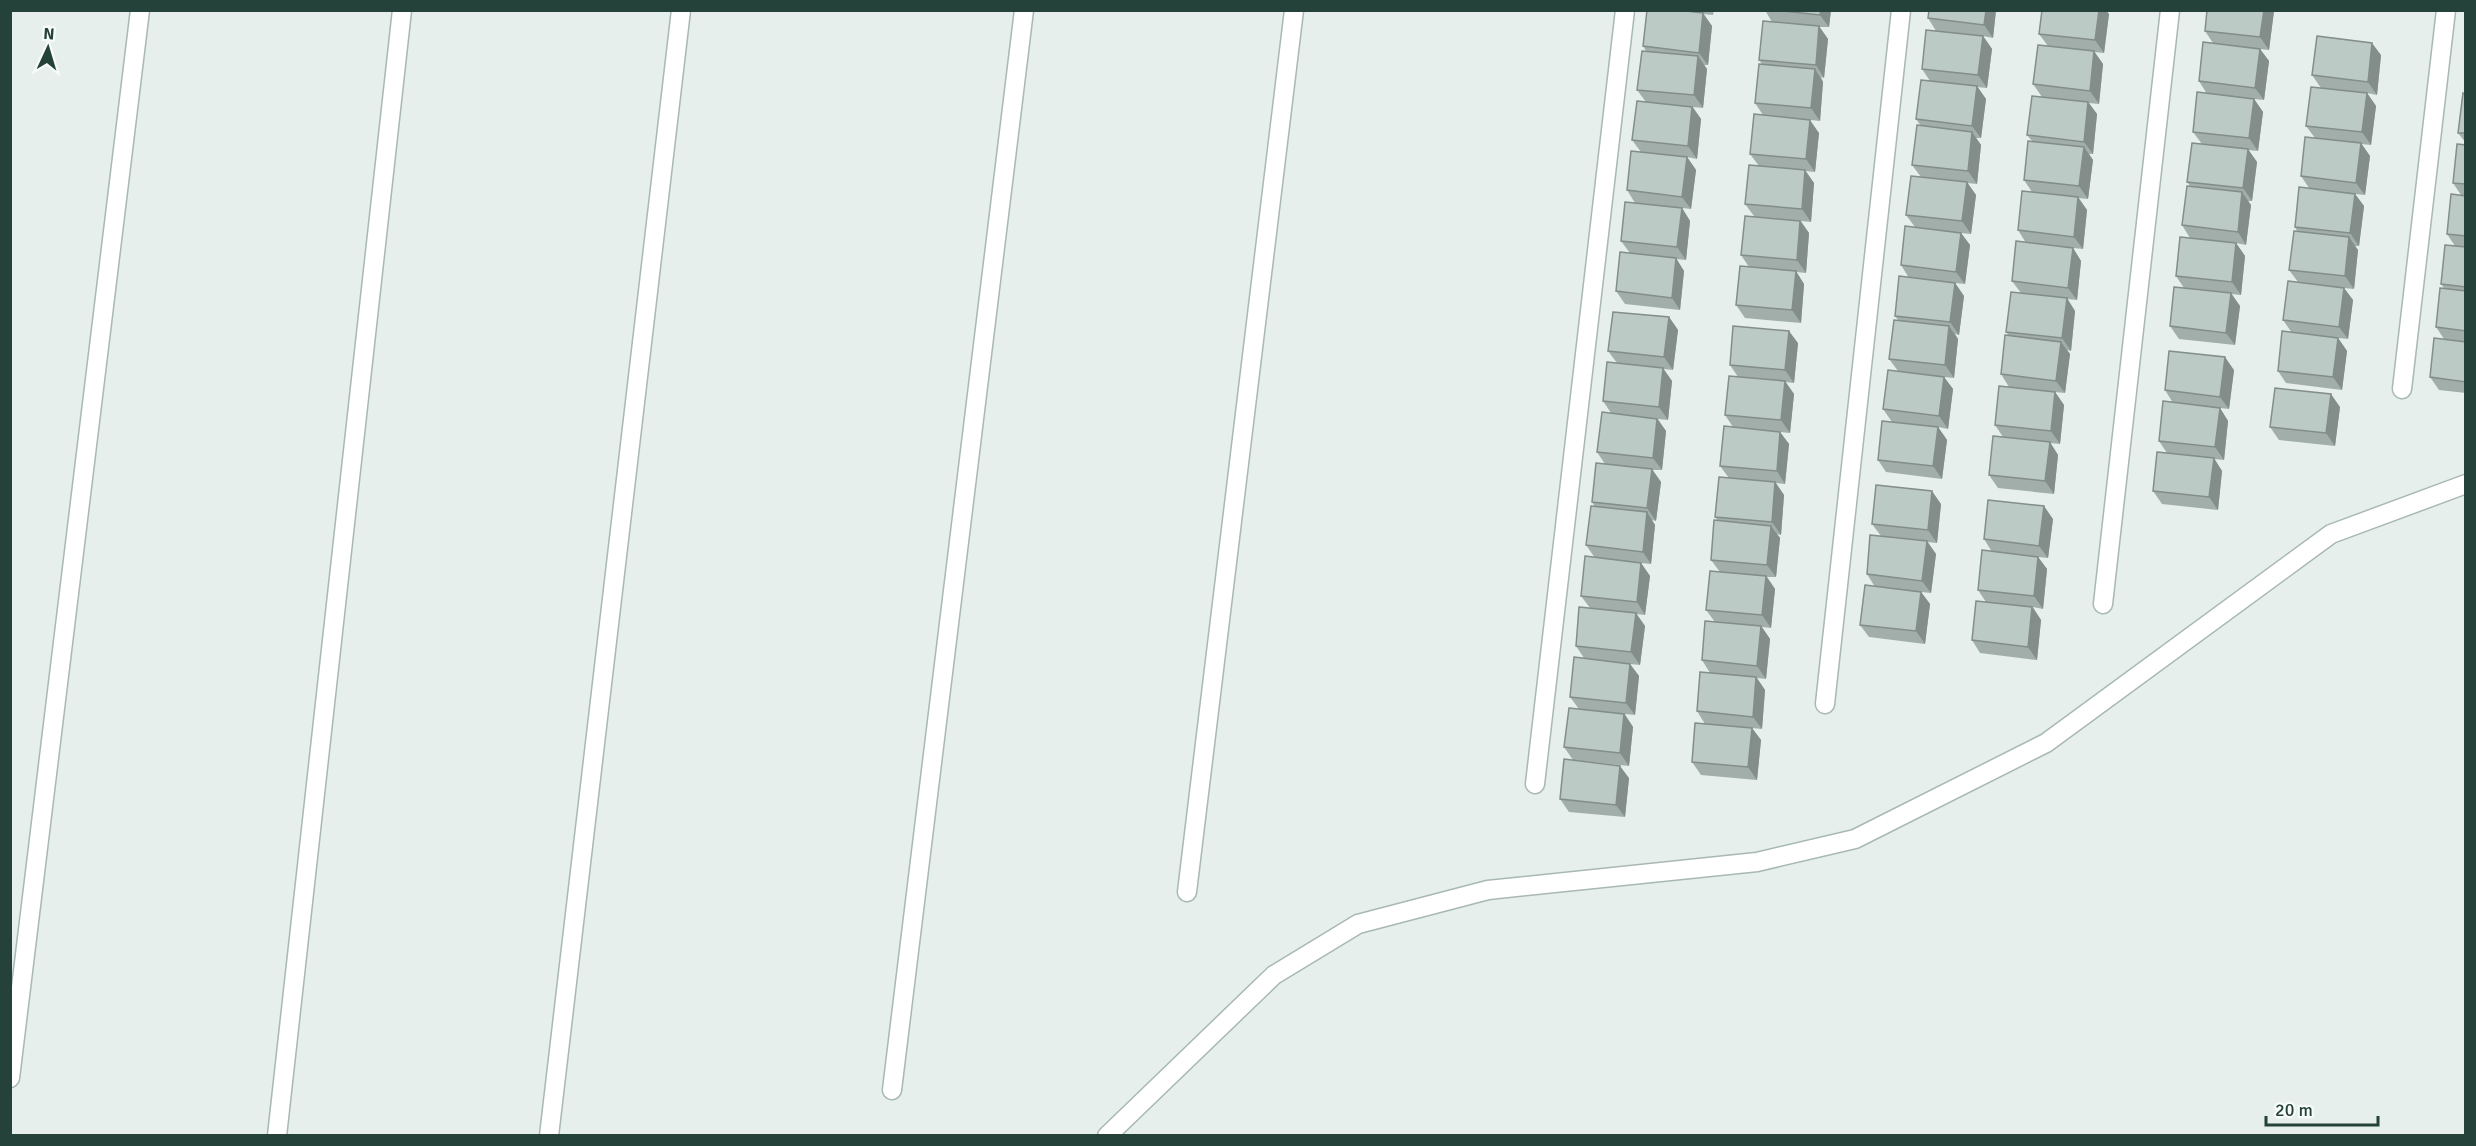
<svg xmlns="http://www.w3.org/2000/svg" width="2476" height="1146" font-family="Signika,sans-serif">
<style>
.lines{fill:none;stroke-linecap:round;stroke-linejoin:round}
.street-casing{stroke:#a8b8b2;stroke-width:21}
.street{stroke:#fff;stroke-width:18}
.wall{fill:#a1aea9}
.shaded-wall{fill:#838d89}
.building{fill:#bbcac4;stroke:#838d89;stroke-width:1.5}
</style>
<rect width="100%" height="100%" fill="#e6efeb"/>
<g class="lines">
<g class="street-casing">
<path id="street" d="M 2402,389 L 2446,10
M 2103,604 L 2170,10
M 1825,704 L 1901,10
M 1535,784 L 1625,10
M 1187,892 L 1294,10
M 10,1078 L 140,10
M 892,1090 L 1024,10
M 277,1136 L 402,10
M 549,1136 L 681,10
M 1107,1136 L 1274,975 L 1358,924 L 1488,890 L 1757,862 L 1855,839 L 2046,743 L 2331,534 L 2466,484"/>
</g>
<use href="#street" class="street"/>
</g>
<path class="wall" d="M 1647,10 L 1714,10 L 1713,15 L 1703,14 L 1712,26 L 1708,65 L 1704,65 L 1707,69 L 1703,108 L 1693,107 L 1701,119 L 1697,159 L 1687,157 L 1696,170 L 1691,209 L 1682,208 L 1690,221 L 1686,260 L 1676,259 L 1684,271 L 1680,310 L 1625,304 L 1616,291 L 1630,253 L 1621,241 L 1635,203 L 1627,190 L 1641,152 L 1632,140 L 1646,102 L 1637,90 L 1646,51 L 1643,46 Z
M 1765,10 L 1831,10 L 1829,27 L 1819,27 L 1828,39 L 1824,78 L 1821,77 L 1823,82 L 1820,121 L 1802,119 L 1819,133 L 1815,172 L 1805,171 L 1814,183 L 1811,222 L 1801,221 L 1809,233 L 1806,273 L 1796,272 L 1804,284 L 1801,323 L 1745,318 L 1736,305 L 1749,267 L 1741,255 L 1754,216 L 1745,204 L 1759,166 L 1750,154 L 1763,115 L 1755,103 L 1762,64 L 1759,60 L 1772,22 Z
M 1996,10 L 1993,38 L 1983,36 L 1992,49 L 1987,88 L 1977,87 L 1986,99 L 1981,138 L 1976,138 L 1981,145 L 1977,184 L 1967,183 L 1976,195 L 1971,234 L 1961,233 L 1970,245 L 1965,284 L 1955,283 L 1964,296 L 1959,335 L 1955,334 L 1958,339 L 1954,378 L 1944,377 L 1953,389 L 1948,429 L 1938,427 L 1947,440 L 1942,479 L 1886,472 L 1878,460 L 1892,422 L 1883,409 L 1898,371 L 1889,359 L 1898,320 L 1895,316 L 1909,278 L 1901,265 L 1915,227 L 1906,215 L 1921,177 L 1912,165 L 1921,126 L 1916,119 L 1930,81 L 1922,69 L 1936,31 L 1928,18 Z
M 2274,11 L 2269,50 L 2260,49 L 2269,61 L 2264,100 L 2254,99 L 2263,112 L 2258,151 L 2248,150 L 2257,162 L 2252,201 L 2248,201 L 2251,205 L 2246,245 L 2236,243 L 2245,256 L 2241,295 L 2231,294 L 2240,306 L 2235,345 L 2179,339 L 2170,326 L 2184,288 L 2176,276 L 2190,238 L 2182,225 L 2190,186 L 2187,182 L 2202,144 L 2193,132 L 2207,94 L 2199,81 L 2213,43 L 2205,31 Z
M 2109,14 L 2104,53 L 2094,52 L 2103,64 L 2099,104 L 2089,103 L 2097,114 L 2093,154 L 2089,154 L 2093,160 L 2088,199 L 2078,198 L 2087,210 L 2083,249 L 2073,248 L 2081,261 L 2077,300 L 2067,299 L 2075,311 L 2071,351 L 2067,350 L 2070,354 L 2065,393 L 2055,392 L 2064,405 L 2060,444 L 2050,443 L 2058,455 L 2054,494 L 1998,488 L 1989,475 L 2003,437 L 1995,425 L 2009,387 L 2001,374 L 2009,336 L 2006,332 L 2021,293 L 2012,281 L 2026,243 L 2018,230 L 2032,192 L 2024,180 L 2032,141 L 2027,135 L 2042,97 L 2033,84 L 2048,46 L 2039,34 Z
M 2381,55 L 2377,95 L 2367,93 L 2376,106 L 2371,145 L 2361,144 L 2370,156 L 2365,195 L 2355,194 L 2364,206 L 2359,246 L 2355,246 L 2358,250 L 2354,289 L 2344,288 L 2353,300 L 2348,339 L 2338,338 L 2347,351 L 2342,390 L 2286,383 L 2278,371 L 2292,333 L 2283,320 L 2298,282 L 2289,270 L 2297,231 L 2295,227 L 2309,188 L 2301,176 L 2315,138 L 2306,126 L 2321,88 L 2312,75 Z
M 2458,133 L 2466,133 L 2466,143 Z
M 2466,145 L 2466,393 L 2439,390 L 2430,377 L 2444,339 L 2436,327 L 2444,288 L 2441,284 L 2455,246 L 2447,234 L 2461,195 L 2453,183 Z
M 1669,317 L 1678,330 L 1673,370 L 1663,369 L 1672,381 L 1668,420 L 1658,419 L 1666,431 L 1662,470 L 1652,470 L 1661,482 L 1656,521 L 1652,520 L 1655,525 L 1651,564 L 1641,563 L 1650,576 L 1645,615 L 1636,614 L 1645,626 L 1640,665 L 1630,664 L 1639,676 L 1635,715 L 1625,714 L 1633,727 L 1629,766 L 1573,760 L 1564,747 L 1579,709 L 1570,697 L 1584,658 L 1576,646 L 1590,608 L 1581,596 L 1595,558 L 1586,545 L 1595,507 L 1592,502 L 1605,464 L 1597,452 L 1611,413 L 1603,401 L 1617,363 L 1608,351 Z
M 1798,343 L 1794,383 L 1785,382 L 1794,394 L 1790,433 L 1780,432 L 1789,444 L 1785,484 L 1776,483 L 1784,495 L 1781,535 L 1777,534 L 1780,538 L 1776,577 L 1767,577 L 1775,589 L 1771,628 L 1762,627 L 1770,639 L 1766,679 L 1757,678 L 1765,690 L 1762,729 L 1752,728 L 1761,740 L 1757,780 L 1701,775 L 1692,762 L 1705,724 L 1697,711 L 1710,673 L 1702,660 L 1715,622 L 1706,610 L 1720,572 L 1711,560 L 1718,521 L 1715,517 L 1729,478 L 1720,466 L 1733,427 L 1725,415 L 1738,377 L 1730,365 Z
M 2234,370 L 2229,409 L 2220,408 L 2228,421 L 2224,460 L 2214,459 L 2222,471 L 2218,510 L 2162,504 L 2153,491 L 2167,453 L 2159,441 L 2173,403 L 2165,390 Z
M 2340,407 L 2335,446 L 2279,440 L 2270,427 Z
M 1941,504 L 1937,543 L 1927,542 L 1936,554 L 1931,593 L 1921,592 L 1930,604 L 1925,644 L 1869,637 L 1860,625 L 1875,587 L 1867,574 L 1881,536 L 1872,524 Z
M 2053,519 L 2048,558 L 2038,557 L 2047,569 L 2043,609 L 2033,607 L 2041,620 L 2037,660 L 1980,653 L 1972,640 L 1986,602 L 1978,590 L 1992,552 L 1984,539 Z
M 1629,778 L 1625,817 L 1569,812 L 1560,799 Z"/>
<path class="shaded-wall" d="M 1821,10 L 1831,10 L 1829,27 L 1820,15 Z
M 1986,10 L 1996,10 L 1993,38 L 1984,25 Z
M 2099,10 L 2106,10 L 2109,14 L 2104,53 L 2095,40 Z
M 2264,10 L 2274,11 L 2269,50 L 2260,37 Z
M 1703,13 L 1712,26 L 1708,65 L 1699,53 Z
M 1819,26 L 1828,39 L 1824,78 L 1816,65 Z
M 1983,36 L 1992,49 L 1987,88 L 1978,75 Z
M 2372,43 L 2381,55 L 2377,95 L 2368,82 Z
M 2260,49 L 2269,61 L 2264,100 L 2255,88 Z
M 2094,51 L 2103,64 L 2099,104 L 2090,91 Z
M 1698,56 L 1707,69 L 1703,108 L 1694,95 Z
M 1815,69 L 1823,82 L 1820,121 L 1811,108 Z
M 1977,86 L 1986,99 L 1981,138 L 1972,126 Z
M 2367,93 L 2376,106 L 2371,145 L 2362,132 Z
M 2254,99 L 2263,112 L 2258,151 L 2249,138 Z
M 2088,102 L 2097,114 L 2093,154 L 2084,142 Z
M 1692,107 L 1701,119 L 1697,159 L 1688,146 Z
M 1810,120 L 1819,133 L 1815,172 L 1806,159 Z
M 1972,132 L 1981,145 L 1977,184 L 1968,171 Z
M 2361,143 L 2370,156 L 2365,195 L 2356,183 Z
M 2084,147 L 2093,160 L 2088,199 L 2079,186 Z
M 2248,149 L 2257,162 L 2252,201 L 2243,188 Z
M 1687,157 L 1696,170 L 1691,209 L 1682,197 Z
M 1805,170 L 1814,183 L 1811,222 L 1802,209 Z
M 1967,182 L 1976,195 L 1971,234 L 1962,221 Z
M 2242,192 L 2251,205 L 2246,245 L 2238,232 Z
M 2355,194 L 2364,206 L 2359,246 L 2350,233 Z
M 2078,197 L 2087,210 L 2083,249 L 2074,237 Z
M 1682,208 L 1690,221 L 1686,260 L 1677,247 Z
M 1800,221 L 1809,233 L 1806,273 L 1797,260 Z
M 1961,233 L 1970,245 L 1965,284 L 1956,272 Z
M 2349,237 L 2358,250 L 2354,289 L 2345,276 Z
M 2236,243 L 2245,256 L 2241,295 L 2232,282 Z
M 2073,248 L 2081,261 L 2077,300 L 2068,288 Z
M 1676,258 L 1684,271 L 1680,310 L 1672,298 Z
M 1796,271 L 1804,284 L 1801,323 L 1792,310 Z
M 1955,283 L 1964,296 L 1959,335 L 1950,322 Z
M 2344,288 L 2353,300 L 2348,339 L 2339,327 Z
M 2231,293 L 2240,306 L 2235,345 L 2226,333 Z
M 2067,298 L 2075,311 L 2071,351 L 2062,338 Z
M 1669,317 L 1678,330 L 1673,370 L 1664,357 Z
M 1949,326 L 1958,339 L 1954,378 L 1945,365 Z
M 1789,331 L 1798,343 L 1794,383 L 1785,370 Z
M 2338,338 L 2347,351 L 2342,390 L 2333,377 Z
M 2061,342 L 2070,354 L 2065,393 L 2056,381 Z
M 2225,357 L 2234,370 L 2229,409 L 2220,397 Z
M 1663,368 L 1672,381 L 1668,420 L 1659,407 Z
M 1944,377 L 1953,389 L 1948,429 L 1939,416 Z
M 1785,381 L 1794,394 L 1790,433 L 1781,420 Z
M 2055,392 L 2064,405 L 2060,444 L 2051,431 Z
M 2331,394 L 2340,407 L 2335,446 L 2326,433 Z
M 2220,408 L 2228,421 L 2224,460 L 2215,447 Z
M 1657,419 L 1666,431 L 1662,470 L 1653,458 Z
M 1938,427 L 1947,440 L 1942,479 L 1933,466 Z
M 1780,432 L 1789,444 L 1785,484 L 1777,471 Z
M 2050,442 L 2058,455 L 2054,494 L 2045,481 Z
M 2214,458 L 2222,471 L 2218,510 L 2209,497 Z
M 1652,469 L 1661,482 L 1656,521 L 1647,508 Z
M 1775,482 L 1784,495 L 1781,535 L 1772,522 Z
M 1932,491 L 1941,504 L 1937,543 L 1928,530 Z
M 2044,506 L 2053,519 L 2048,558 L 2039,546 Z
M 1647,512 L 1655,525 L 1651,564 L 1643,552 Z
M 1771,526 L 1780,538 L 1776,577 L 1767,565 Z
M 1927,541 L 1936,554 L 1931,593 L 1922,581 Z
M 2038,557 L 2047,569 L 2043,609 L 2034,596 Z
M 1641,563 L 1650,576 L 1645,615 L 1637,602 Z
M 1766,576 L 1775,589 L 1771,628 L 1762,615 Z
M 1921,592 L 1930,604 L 1925,644 L 1916,631 Z
M 2032,607 L 2041,620 L 2037,660 L 2028,647 Z
M 1636,613 L 1645,626 L 1640,665 L 1631,652 Z
M 1761,626 L 1770,639 L 1766,679 L 1757,666 Z
M 1630,664 L 1639,676 L 1635,715 L 1626,703 Z
M 1756,677 L 1765,690 L 1762,729 L 1753,717 Z
M 1624,714 L 1633,727 L 1629,766 L 1620,753 Z
M 1752,728 L 1761,740 L 1757,780 L 1748,767 Z
M 1620,766 L 1629,778 L 1625,817 L 1616,805 Z"/>
<path class="building" d="M 1647,10 L 1678,10 L 1703,13 L 1699,53 L 1643,46 Z
M 1774,10 L 1821,10 L 1820,15 Z
M 1929,10 L 1986,10 L 1984,25 L 1928,18 Z
M 2042,10 L 2099,10 L 2095,40 L 2039,34 Z
M 2207,10 L 2264,10 L 2260,37 L 2205,31 Z
M 1763,21 L 1819,26 L 1816,65 L 1759,60 Z
M 1926,30 L 1983,36 L 1978,75 L 1922,69 Z
M 2317,36 L 2372,43 L 2368,82 L 2312,75 Z
M 2203,42 L 2260,49 L 2255,88 L 2199,81 Z
M 2038,45 L 2094,51 L 2090,91 L 2033,84 Z
M 1642,51 L 1698,56 L 1694,95 L 1637,90 Z
M 1759,64 L 1815,69 L 1811,108 L 1755,103 Z
M 1921,80 L 1977,86 L 1972,126 L 1916,119 Z
M 2311,87 L 2367,93 L 2362,132 L 2306,126 Z
M 2197,92 L 2254,99 L 2249,138 L 2193,132 Z
M 2463,93 L 2466,94 L 2466,133 L 2458,133 Z
M 2032,96 L 2088,102 L 2084,142 L 2027,135 Z
M 1637,101 L 1692,107 L 1688,146 L 1632,140 Z
M 1754,114 L 1810,120 L 1806,159 L 1750,154 Z
M 1917,125 L 1972,132 L 1968,171 L 1912,165 Z
M 2305,137 L 2361,143 L 2356,183 L 2301,176 Z
M 2028,141 L 2084,147 L 2079,186 L 2024,180 Z
M 2192,143 L 2248,149 L 2243,188 L 2187,182 Z
M 2457,144 L 2466,145 L 2466,184 L 2453,183 Z
M 1631,151 L 1687,157 L 1682,197 L 1627,190 Z
M 1749,165 L 1805,170 L 1802,209 L 1745,204 Z
M 1911,176 L 1967,182 L 1962,221 L 1906,215 Z
M 2187,186 L 2242,192 L 2238,232 L 2182,225 Z
M 2299,187 L 2355,194 L 2350,233 L 2295,227 Z
M 2022,191 L 2078,197 L 2074,237 L 2018,230 Z
M 2451,194 L 2466,196 L 2466,236 L 2447,234 Z
M 1625,202 L 1682,208 L 1677,247 L 1621,241 Z
M 1745,216 L 1800,221 L 1797,260 L 1741,255 Z
M 1905,226 L 1961,233 L 1956,272 L 1901,265 Z
M 2294,231 L 2349,237 L 2345,276 L 2289,270 Z
M 2180,237 L 2236,243 L 2232,282 L 2176,276 Z
M 2016,241 L 2073,248 L 2068,288 L 2012,281 Z
M 2445,245 L 2466,247 L 2466,287 L 2441,284 Z
M 1620,252 L 1676,258 L 1672,298 L 1616,291 Z
M 1740,266 L 1796,271 L 1792,310 L 1736,305 Z
M 1899,276 L 1955,283 L 1950,322 L 1895,316 Z
M 2288,281 L 2344,288 L 2339,327 L 2283,320 Z
M 2174,287 L 2231,293 L 2226,333 L 2170,326 Z
M 2440,288 L 2466,291 L 2466,331 L 2436,327 Z
M 2011,292 L 2067,298 L 2062,338 L 2006,332 Z
M 1613,312 L 1669,317 L 1664,357 L 1608,351 Z
M 1894,320 L 1949,326 L 1945,365 L 1889,359 Z
M 1733,326 L 1789,331 L 1785,370 L 1730,365 Z
M 2282,331 L 2338,338 L 2333,377 L 2278,371 Z
M 2005,335 L 2061,342 L 2056,381 L 2001,374 Z
M 2434,338 L 2466,342 L 2466,382 L 2430,377 Z
M 2169,351 L 2225,357 L 2220,397 L 2165,390 Z
M 1607,362 L 1663,368 L 1659,407 L 1603,401 Z
M 1888,370 L 1944,377 L 1939,416 L 1883,409 Z
M 1729,376 L 1785,381 L 1781,420 L 1725,415 Z
M 1999,386 L 2055,392 L 2051,431 L 1995,425 Z
M 2275,388 L 2331,394 L 2326,433 L 2270,427 Z
M 2163,401 L 2220,408 L 2215,447 L 2159,441 Z
M 1602,412 L 1657,419 L 1653,458 L 1597,452 Z
M 1882,421 L 1938,427 L 1933,466 L 1878,460 Z
M 1724,426 L 1780,432 L 1777,471 L 1720,466 Z
M 1993,436 L 2050,442 L 2045,481 L 1989,475 Z
M 2157,452 L 2214,458 L 2209,497 L 2153,491 Z
M 1596,463 L 1652,469 L 1647,508 L 1592,502 Z
M 1719,477 L 1775,482 L 1772,522 L 1715,517 Z
M 1876,485 L 1932,491 L 1928,530 L 1872,524 Z
M 1988,500 L 2044,506 L 2039,546 L 1984,539 Z
M 1591,506 L 1647,512 L 1643,552 L 1586,545 Z
M 1714,520 L 1771,526 L 1767,565 L 1711,560 Z
M 1870,535 L 1927,541 L 1922,581 L 1867,574 Z
M 1982,550 L 2038,557 L 2034,596 L 1978,590 Z
M 1585,556 L 1641,563 L 1637,602 L 1581,596 Z
M 1710,571 L 1766,576 L 1762,615 L 1706,610 Z
M 1865,585 L 1921,592 L 1916,631 L 1860,625 Z
M 1976,601 L 2032,607 L 2028,647 L 1972,640 Z
M 1579,607 L 1636,613 L 1631,652 L 1576,646 Z
M 1705,621 L 1761,626 L 1757,666 L 1702,660 Z
M 1574,657 L 1630,664 L 1626,703 L 1570,697 Z
M 1700,672 L 1756,677 L 1753,717 L 1697,711 Z
M 1569,708 L 1624,714 L 1620,753 L 1564,747 Z
M 1695,723 L 1752,728 L 1748,767 L 1692,762 Z
M 1564,759 L 1620,766 L 1616,805 L 1560,799 Z"/>
<rect width="2476" height="1146" fill="none" stroke="#24423a" stroke-width="24"/>
<g transform="translate(48 48) rotate(4)" stroke="#f7fbf9" stroke-width="4.5" paint-order="stroke">
<path d="M0-4.5L10 22L0 15L-10 22Z" fill="#24423a"/>
<text y="-9" font-size="16" font-weight="bold" text-anchor="middle" fill="#24423a">N</text>
</g>
<path d="M2266 1116v9h112v-9" fill="none" stroke="#24423a" stroke-width="3"/>
<text x="2275" y="1116" font-size="18" fill="#24423a" stroke="#f7fbf9" stroke-width="4.5" paint-order="stroke">20 m</text>
</svg>
